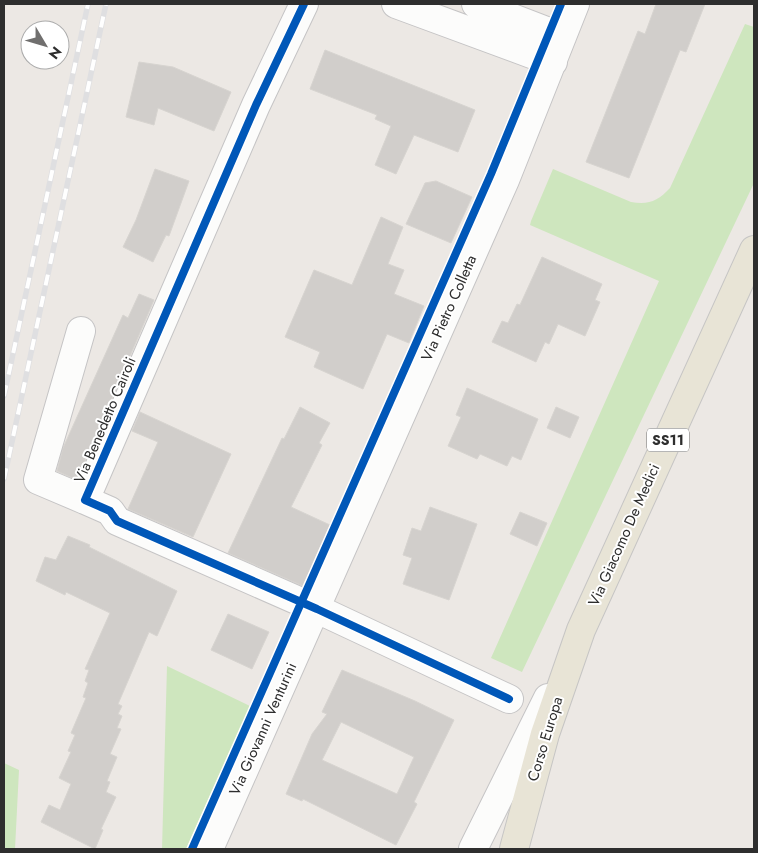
<svg xmlns="http://www.w3.org/2000/svg" width="758" height="853" font-family="Jost,sans-serif">
<style>
.green{fill:#cee6be}
.building{fill:#d1cecb;stroke:#d7d4d0;fill-rule:evenodd}
.lines{fill:none;stroke-linecap:round;stroke-linejoin:round}
.minor-casing{stroke:#c5c4c5;stroke-width:30}
.major-casing{stroke:#c6c5c4;stroke-width:30}
.minor{stroke:#fcfcfb;stroke-width:28}
.major{stroke:#e8e4d6;stroke-width:28}
.rail-casing{stroke:#dfdfe1;stroke-width:5.5}
.rail{stroke:#fff;stroke-width:4;stroke-dasharray:11;stroke-linecap:butt}
.cycleway-casing{stroke:#fff;stroke-width:11}
.cycleway{stroke:#0057b8;stroke-width:8}
.labels{text-anchor:middle;stroke-width:4;stroke-linejoin:round;paint-order:stroke}
.shield{fill:#fff;stroke:#6d6d6d;stroke-width:1}
.shield-label{font-size:14px;font-weight:bold;fill:#2e2e2e}
.street-label{font-size:15px;fill:#2e2e2e;stroke:#fff}
</style>
<rect width="100%" height="100%" fill="#ece8e4"/>
<path class="green" d="M 745,24 L 754,27 L 754,183 L 522,672 L 491,658 L 659,281 L 530,225 L 531,221 L 553,169 L 631,202 C 649,205 658,201 670,188 Z
M 167,666 L 250,706 L 186,849 L 162,849 Z
M 4,763 L 19,770 L 15,849 L 4,849 Z"/>
<path class="building" d="M 656,4 L 705,4 L 686,52 L 680,50 L 629,178 L 586,162 L 638,31 L 645,34 Z
M 325,50 L 475,110 L 458,152 L 414,135 L 396,174 L 375,165 L 391,126 L 375,119 L 377,115 L 310,89 Z
M 139,62 L 173,67 L 231,92 L 214,131 L 158,108 L 154,125 L 126,117 Z
M 155,169 L 189,181 L 169,236 L 166,235 L 153,262 L 123,247 L 136,220 Z
M 436,181 L 472,197 L 451,243 L 406,224 L 425,183 Z
M 381,217 L 403,227 L 388,264 L 404,270 L 394,294 L 424,306 L 409,343 L 387,334 L 363,389 L 314,367 L 320,352 L 285,337 L 314,270 L 352,285 Z
M 542,257 L 602,284 L 595,300 L 600,302 L 585,336 L 558,324 L 549,344 L 545,342 L 536,362 L 492,342 L 502,321 L 508,323 L 517,304 L 520,305 Z
M 139,294 L 154,300 L 77,480 L 57,471 L 63,448 L 123,315 L 128,318 Z
M 467,388 L 538,419 L 521,460 L 512,456 L 507,466 L 480,454 L 477,459 L 448,446 L 461,417 L 456,415 Z
M 300,407 L 330,423 L 319,443 L 322,445 L 291,507 L 330,525 L 303,586 L 228,553 L 282,438 L 284,439 Z
M 556,407 L 579,417 L 570,438 L 547,428 Z
M 140,412 L 231,454 L 193,537 L 128,509 L 158,442 L 132,431 Z
M 430,507 L 477,524 L 449,600 L 403,584 L 412,558 L 403,555 L 412,528 L 421,531 Z
M 520,512 L 547,523 L 537,546 L 510,534 Z
M 68,536 L 90,545 L 89,547 L 177,591 L 157,636 L 149,632 L 118,704 L 122,706 L 118,714 L 122,716 L 117,728 L 121,729 L 110,754 L 117,757 L 107,781 L 110,782 L 106,792 L 116,797 L 101,829 L 103,830 L 95,849 L 41,822 L 49,805 L 60,810 L 71,784 L 59,778 L 71,752 L 68,751 L 75,735 L 71,733 L 86,698 L 83,697 L 88,683 L 85,681 L 89,670 L 85,669 L 110,613 L 66,592 L 65,595 L 36,581 L 45,557 L 56,560 Z
M 228,614 L 269,632 L 252,669 L 211,650 Z
M 342,670 L 415,701 L 454,720 L 414,802 L 417,804 L 396,845 L 303,799 L 302,801 L 286,794 L 312,734 L 327,714 L 322,712 ZM 341,722 L 414,757 L 397,794 L 322,760 Z"/>
<g class="lines">
<g class="minor-casing">
<path id="minor" d="M 304,4 L 256,105 L 85,500 L 110,511 L 117,521 L 317,609 L 509,699
M 396,4 L 553,62
M 476,4 L 562,37
M 81,331 L 38,480 L 85,500
M 209,849 L 505,180 L 575,4
M 473,849 L 548,698"/>
</g>
<g class="major-casing">
<path id="major" d="M 514,849 L 545,734 L 581,630 L 754,250"/>
</g>
<use href="#minor" class="minor"/>
<use href="#major" class="major"/>
<g class="rail-casing">
<path id="rail" d="M 4,396 L 88,4
M 4,479 L 106,4"/>
</g>
<use href="#rail" class="rail"/>
<g class="cycleway-casing">
<path id="cycleway" d="M 304,4 L 256,105 L 85,500 L 110,511 L 117,521 L 317,609 L 509,699
M 192,849 L 491,174 L 561,4"/>
</g>
<use href="#cycleway" class="cycleway"/>
</g>
<g class="labels">
<rect class="shield" x="647" y="428.5" width="42" height="23" rx="4"/>
<g class="shield-label">
<text x="668" y="445">SS11</text>
</g>
<g class="street-label">
<text transform="translate(449 308) rotate(-66)" y="5">Via Pietro Colletta</text>
<text transform="translate(105 420) rotate(-67)" y="5">Via Benedetto Cairoli</text>
<text transform="translate(624 535) rotate(-66)" y="5">Via Giacomo De Medici</text>
<text transform="translate(263 729) rotate(-66)" y="5">Via Giovanni Venturini</text>
<text transform="translate(545 739) rotate(-73)" y="5">Corso Europa</text>
</g>
</g>
<rect width="758" height="853" fill="none" stroke="#2e2e2e" stroke-width="10"/>
<g transform="translate(45 45) rotate(128)"><circle r="24" fill="#ffffff" stroke="#ababab"/>
<path d="M0-4L9 19L0 12L-9 19Z" fill="#706f6e"/>
<text y="-8" font-size="14" font-weight="bold" text-anchor="middle" fill="#2e2e2e">N</text>
</g>
</svg>
